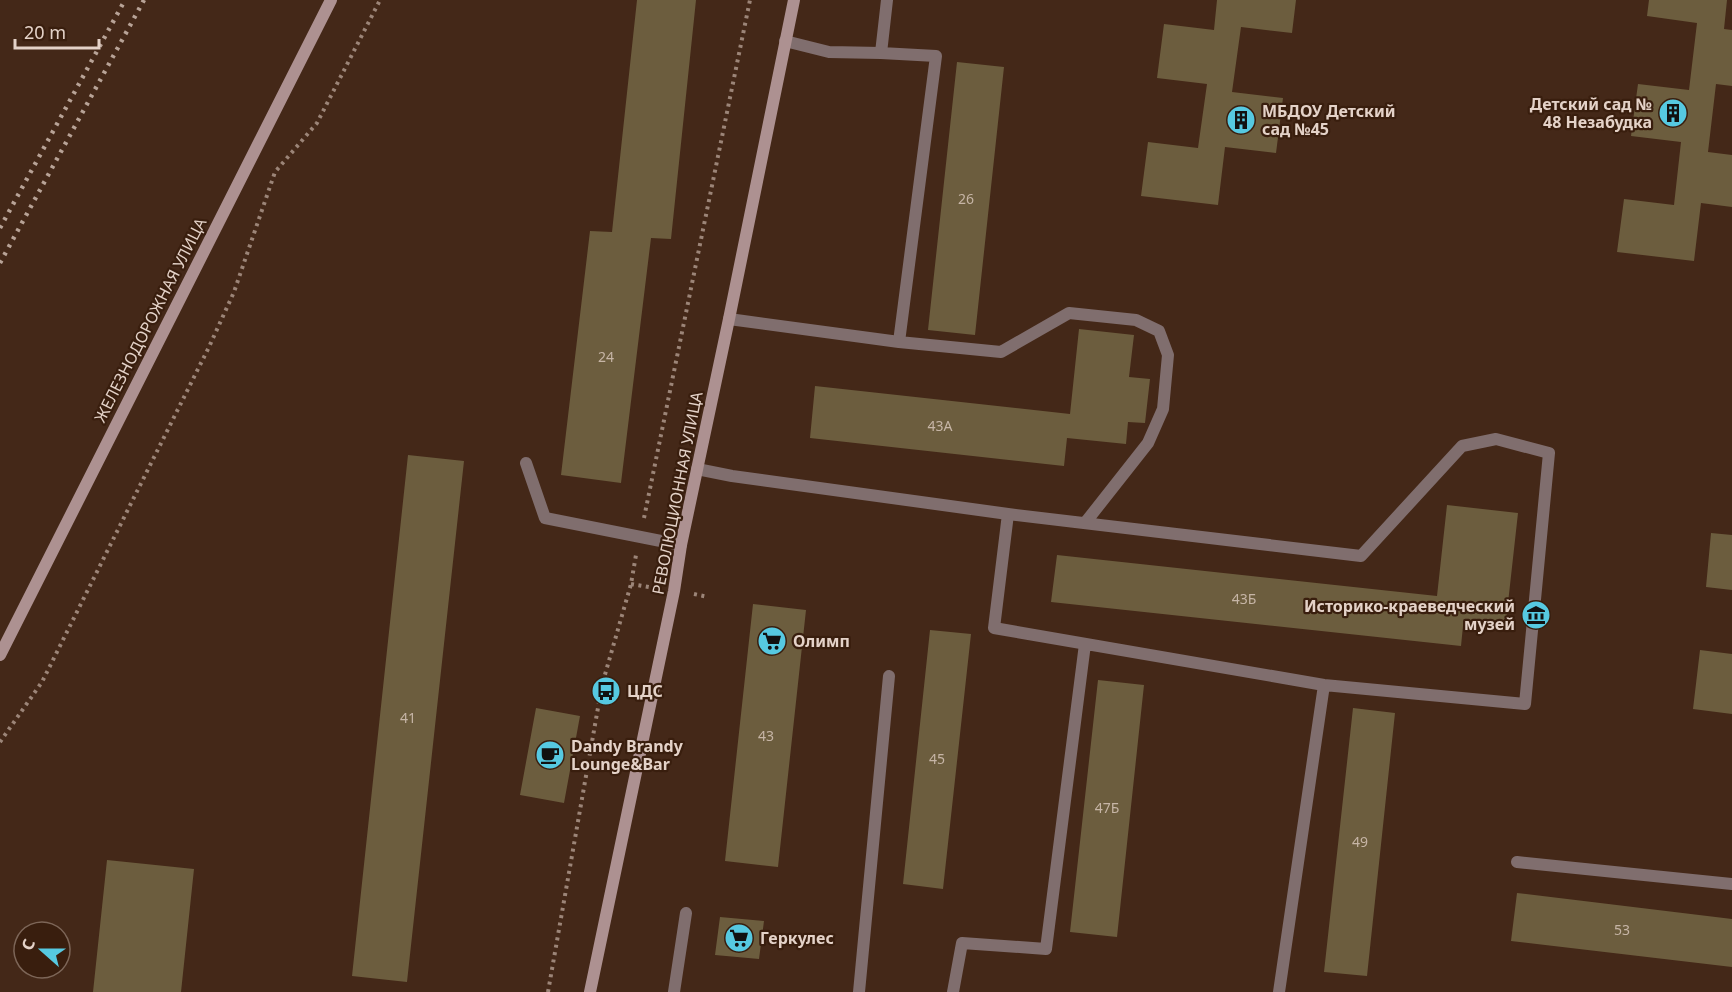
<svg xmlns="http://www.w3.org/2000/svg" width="1732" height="992" font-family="'Noto Sans',sans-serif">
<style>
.building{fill:#6c5d3e}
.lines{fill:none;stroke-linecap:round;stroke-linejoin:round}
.path{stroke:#9c8578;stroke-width:4;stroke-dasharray:3 4.5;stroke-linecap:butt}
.lane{stroke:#806e6e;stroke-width:12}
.secondary{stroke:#ad9191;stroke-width:12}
.rail{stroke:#b8a397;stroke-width:4.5;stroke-dasharray:3 6;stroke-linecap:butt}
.labels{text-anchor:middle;stroke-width:4.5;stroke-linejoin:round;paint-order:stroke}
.number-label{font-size:14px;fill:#c6b5a6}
.poi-label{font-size:16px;font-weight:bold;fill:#e4d2c8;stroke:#391e0e;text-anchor:start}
.street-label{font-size:16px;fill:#e4d2c8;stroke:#391e0e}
</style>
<rect width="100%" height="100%" fill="#442818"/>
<path class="building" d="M 637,0 L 696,0 L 671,239 L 651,238 L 621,483 L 561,475 L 590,231 L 612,232 Z
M 1217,0 L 1296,0 L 1292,33 L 1241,27 L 1232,92 L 1283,98 L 1276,153 L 1225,147 L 1218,205 L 1141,196 L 1148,142 L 1198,148 L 1207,84 L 1157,78 L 1164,24 L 1214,30 Z
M 1649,0 L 1727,0 L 1724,29 L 1732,30 L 1732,86 L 1716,84 L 1708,152 L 1732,155 L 1732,207 L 1701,203 L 1694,261 L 1617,252 L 1624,199 L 1674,205 L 1681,142 L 1631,136 L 1638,84 L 1689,90 L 1697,23 L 1647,16 Z
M 957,62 L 1004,67 L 975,335 L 928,330 Z
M 1079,329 L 1134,335 L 1129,377 L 1150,379 L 1145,423 L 1128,422 L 1126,444 L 1067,438 L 1064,466 L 810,438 L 815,386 L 1070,414 Z
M 408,455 L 464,461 L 407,982 L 352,976 Z
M 1447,505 L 1518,513 L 1505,630 L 1463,626 L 1461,646 L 1051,602 L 1057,555 L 1437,596 Z
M 1711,533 L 1732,535 L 1732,590 L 1706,587 Z
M 753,604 L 806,610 L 778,867 L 725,861 Z
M 930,630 L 971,634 L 943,889 L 903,884 Z
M 1700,650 L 1732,654 L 1732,714 L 1693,709 Z
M 1098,680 L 1144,685 L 1117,937 L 1070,932 Z
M 536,708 L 580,716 L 564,803 L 520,795 Z
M 1353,708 L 1395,713 L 1367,976 L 1324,972 Z
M 107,860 L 194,869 L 181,992 L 93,992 Z
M 1517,893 L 1732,919 L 1732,967 L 1511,941 Z
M 720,917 L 764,921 L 759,959 L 715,955 Z"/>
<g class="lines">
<path class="path" d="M 644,518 L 750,0
M 631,584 L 654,588
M 694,594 L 708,597
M 0,742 L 42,682 L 209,347 L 234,292 L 275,172 L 317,123 L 380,0
M 548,992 L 602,685 L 631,584 L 636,555"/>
<path class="lane" d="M 785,41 L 829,52 L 881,53 L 887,0
M 881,53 L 936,56 L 899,342
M 729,319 L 899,342 L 1001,352 L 1069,313 L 1136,320 L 1159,331 L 1168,355 L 1163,409 L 1148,443 L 1085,523
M 526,463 L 545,518 L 681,545
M 697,469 L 732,476 L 1008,514 L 1361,556 L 1462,446 L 1496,439 L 1549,453 L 1525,704 L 1324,685 L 994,628 L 1008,514
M 1517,862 L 1732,884
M 674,992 L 686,913
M 859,992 L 889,676
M 953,992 L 962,943 L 1046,949 L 1085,644
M 1279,992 L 1324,685"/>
<path class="secondary" d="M 0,655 L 331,0
M 590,992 L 674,591 L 681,545 L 729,319 L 794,0"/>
<path class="rail" d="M 0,228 L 125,0
M 0,263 L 144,0"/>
</g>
<defs>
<g id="building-disc" transform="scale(1.5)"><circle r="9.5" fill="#56c9e1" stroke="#391e0e"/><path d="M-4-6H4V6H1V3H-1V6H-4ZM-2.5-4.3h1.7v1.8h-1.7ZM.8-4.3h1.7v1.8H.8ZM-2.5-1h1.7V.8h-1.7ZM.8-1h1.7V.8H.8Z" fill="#111"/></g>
<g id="museum-disc" transform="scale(1.5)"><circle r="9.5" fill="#56c9e1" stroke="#391e0e"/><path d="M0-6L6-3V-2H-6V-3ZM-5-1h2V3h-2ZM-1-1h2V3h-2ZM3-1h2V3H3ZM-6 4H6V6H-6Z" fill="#111"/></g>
<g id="supermarket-disc" transform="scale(1.5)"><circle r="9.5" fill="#56c9e1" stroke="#391e0e"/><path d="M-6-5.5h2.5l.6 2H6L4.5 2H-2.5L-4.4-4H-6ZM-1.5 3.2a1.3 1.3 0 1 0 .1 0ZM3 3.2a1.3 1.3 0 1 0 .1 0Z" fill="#111"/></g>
<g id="bus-disc" transform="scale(1.5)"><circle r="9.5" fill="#56c9e1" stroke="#391e0e"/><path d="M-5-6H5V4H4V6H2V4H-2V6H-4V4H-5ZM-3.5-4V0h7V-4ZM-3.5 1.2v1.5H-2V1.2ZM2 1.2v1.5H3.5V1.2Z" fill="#111"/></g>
<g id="cafe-disc" transform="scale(1.5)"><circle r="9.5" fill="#56c9e1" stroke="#391e0e"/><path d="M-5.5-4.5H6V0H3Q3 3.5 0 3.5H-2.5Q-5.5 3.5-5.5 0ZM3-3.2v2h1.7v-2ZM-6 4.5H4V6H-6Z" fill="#111"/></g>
</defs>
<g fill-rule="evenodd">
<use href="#building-disc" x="1673" y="113"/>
<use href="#building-disc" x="1241" y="120"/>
<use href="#museum-disc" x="1536" y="615"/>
<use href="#supermarket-disc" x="772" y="641"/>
<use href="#bus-disc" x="606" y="691"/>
<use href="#cafe-disc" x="550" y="755"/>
<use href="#supermarket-disc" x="739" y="938"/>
</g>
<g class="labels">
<g class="number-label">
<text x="966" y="204">26</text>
<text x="606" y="362">24</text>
<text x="940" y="431">43А</text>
<text x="1244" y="604">43Б</text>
<text x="408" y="723">41</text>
<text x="766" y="741">43</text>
<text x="937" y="764">45</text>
<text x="1107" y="813">47Б</text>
<text x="1360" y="847">49</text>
<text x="1622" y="935">53</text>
</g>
<g class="poi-label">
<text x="1652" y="110" text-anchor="end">Детский сад №<tspan x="1652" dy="18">48 Незабудка</tspan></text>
<text x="1262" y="117">МБДОУ Детский<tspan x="1262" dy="18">сад №45</tspan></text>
<text x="1515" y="612" text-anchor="end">Историко-краеведческий<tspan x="1515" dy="18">музей</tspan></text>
<text x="793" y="647">Олимп</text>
<text x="627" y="697">ЦДС</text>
<text x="571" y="752">Dandy Brandy<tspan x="571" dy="18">Lounge&amp;Bar</tspan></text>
<text x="760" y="944">Геркулес</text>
</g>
<g class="street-label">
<text transform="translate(150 320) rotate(-63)" y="6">ЖЕЛЕЗНОДОРОЖНАЯ УЛИЦА</text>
<text transform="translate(677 493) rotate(-79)" y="6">РЕВОЛЮЦИОННАЯ УЛИЦА</text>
</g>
</g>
<g transform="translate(42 950) rotate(291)"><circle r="28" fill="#391e0e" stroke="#7d6658" stroke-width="1.5"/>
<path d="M0-4.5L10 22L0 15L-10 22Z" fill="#56c9e1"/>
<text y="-9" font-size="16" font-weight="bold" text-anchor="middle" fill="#e4d2c8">С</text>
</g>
<path d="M15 39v9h84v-9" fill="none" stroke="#e4d2c8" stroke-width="3"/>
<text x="24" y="39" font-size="18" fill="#e4d2c8" stroke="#391e0e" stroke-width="4.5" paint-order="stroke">20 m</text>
</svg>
